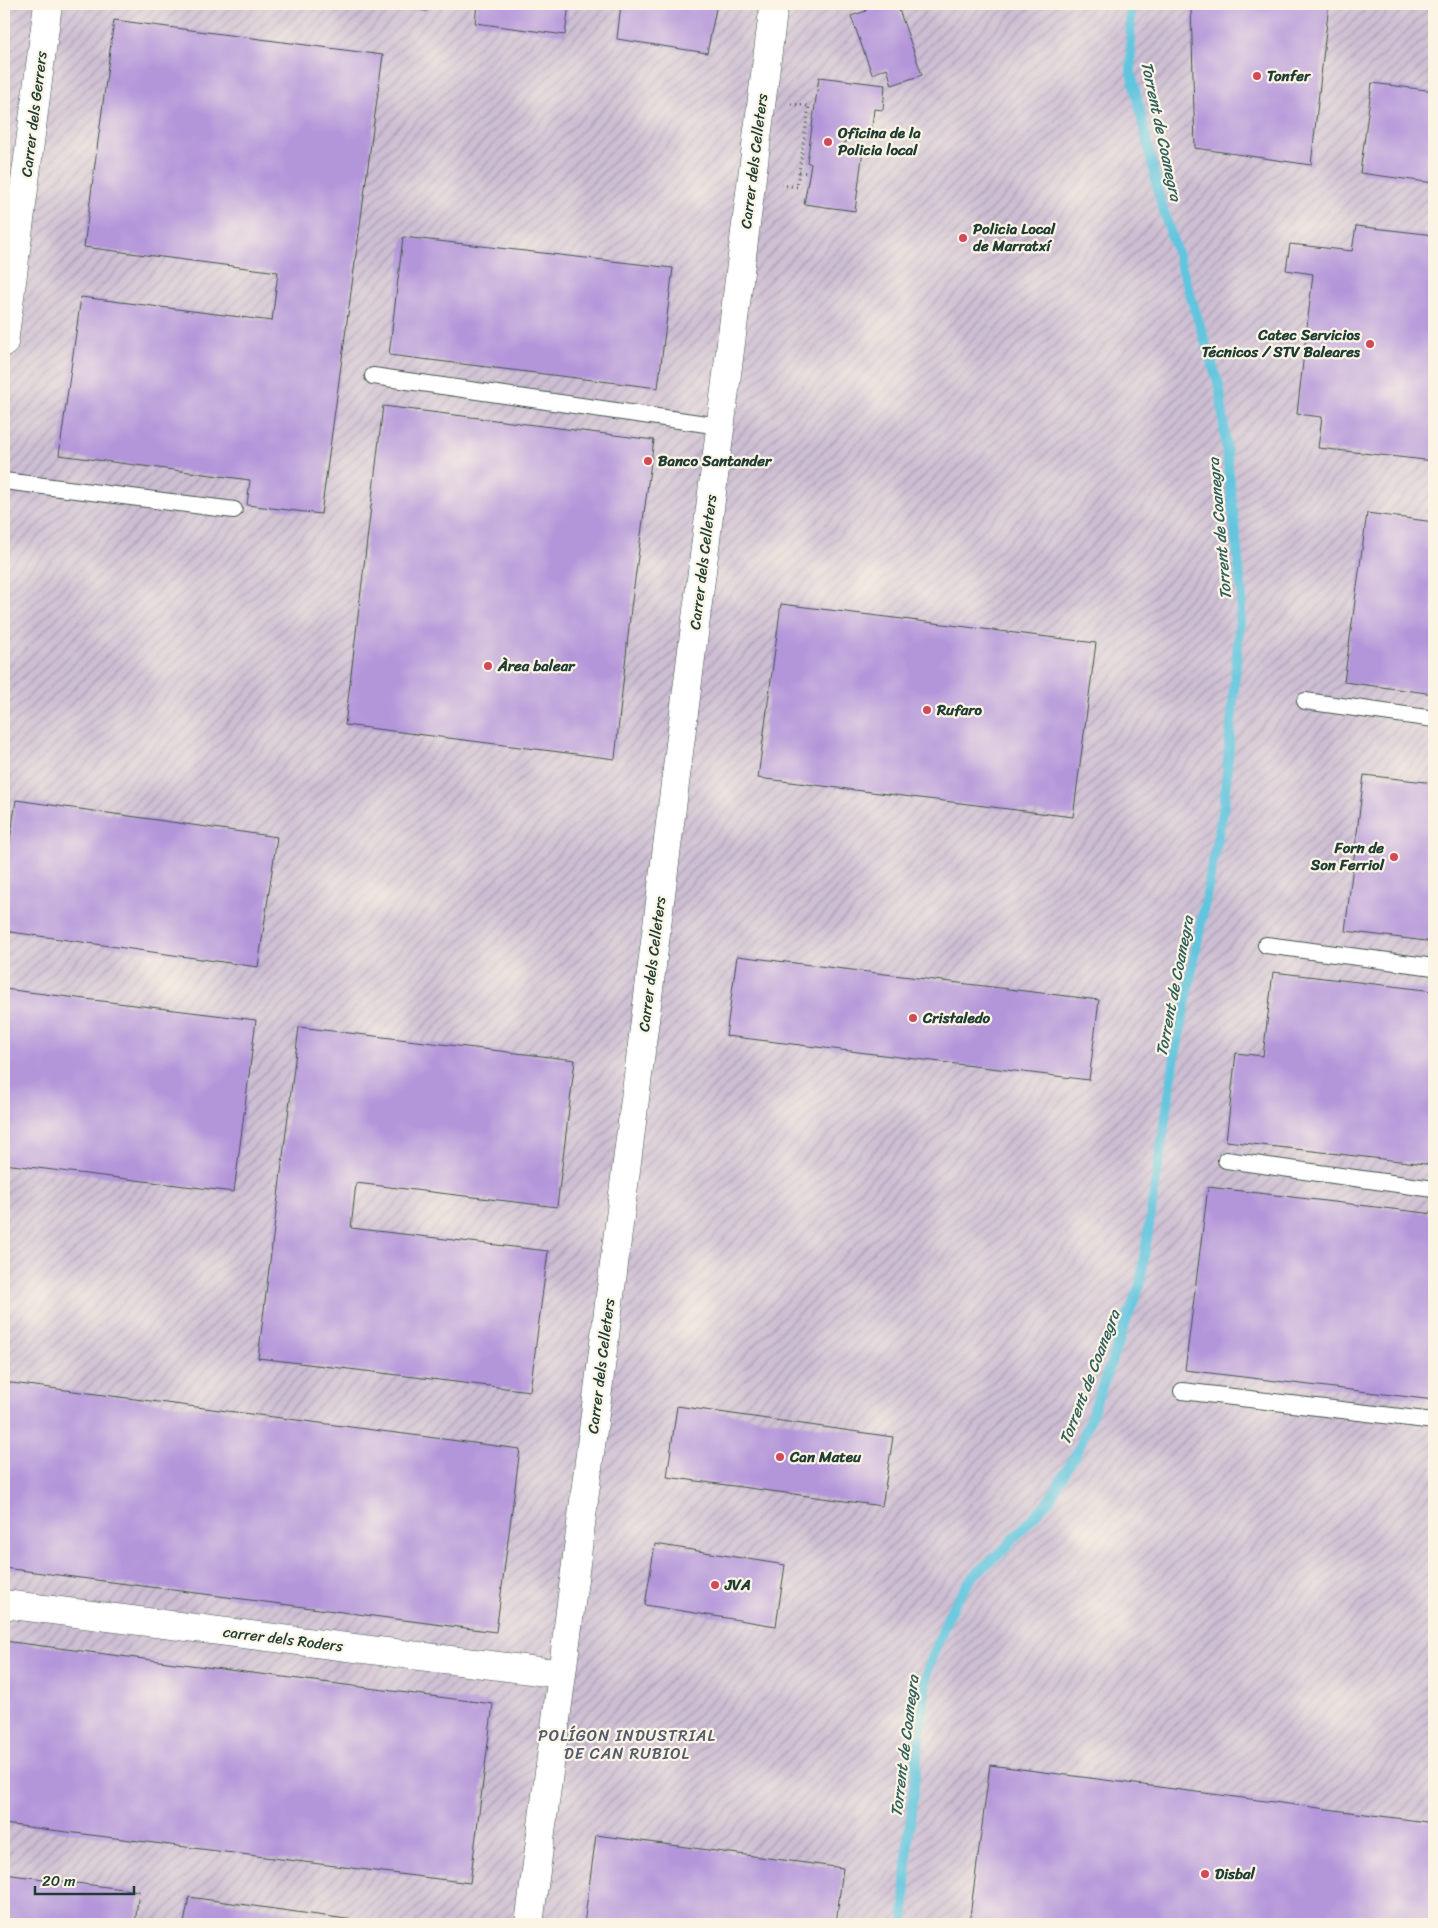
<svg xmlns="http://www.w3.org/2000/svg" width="1438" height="1928" font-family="Sriracha,sans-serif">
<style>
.industrial{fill:url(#industrial-furrows)}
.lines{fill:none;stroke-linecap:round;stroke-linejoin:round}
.stream{stroke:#60c5de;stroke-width:10}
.building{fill:#b395da}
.lane-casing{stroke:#3f564a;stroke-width:18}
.street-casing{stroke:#3f564a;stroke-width:29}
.path{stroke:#3f564a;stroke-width:3;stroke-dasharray:1 4;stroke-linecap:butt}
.lane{stroke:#fff;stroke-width:16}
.street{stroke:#fff;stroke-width:28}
.poi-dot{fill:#d1495b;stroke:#fcf5e5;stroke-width:2}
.labels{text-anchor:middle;stroke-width:4.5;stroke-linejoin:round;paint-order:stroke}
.poi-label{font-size:15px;font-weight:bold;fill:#1f3d34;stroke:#fcf5e5;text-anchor:start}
.street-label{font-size:15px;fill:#1f3d34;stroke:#fcf5e5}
.water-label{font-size:16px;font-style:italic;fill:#2f5f5e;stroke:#fcf5e5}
.neighbourhood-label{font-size:16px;letter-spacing:1px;fill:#535c6e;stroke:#fcf5e5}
</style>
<defs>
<pattern id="industrial-furrows" width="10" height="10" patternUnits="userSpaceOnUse" patternTransform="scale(1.25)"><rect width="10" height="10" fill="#cdbed3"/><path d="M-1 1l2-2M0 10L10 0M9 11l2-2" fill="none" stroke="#a69cac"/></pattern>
</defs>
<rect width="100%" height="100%" fill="#fcf5e5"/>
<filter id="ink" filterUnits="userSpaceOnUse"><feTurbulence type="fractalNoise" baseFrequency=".02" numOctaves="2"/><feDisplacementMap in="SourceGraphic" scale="10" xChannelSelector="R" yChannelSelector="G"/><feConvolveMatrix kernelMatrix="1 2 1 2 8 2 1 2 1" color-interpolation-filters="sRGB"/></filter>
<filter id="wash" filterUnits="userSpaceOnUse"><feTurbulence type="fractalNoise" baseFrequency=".0096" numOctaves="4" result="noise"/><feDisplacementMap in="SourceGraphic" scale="20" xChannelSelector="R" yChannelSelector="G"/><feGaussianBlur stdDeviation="1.12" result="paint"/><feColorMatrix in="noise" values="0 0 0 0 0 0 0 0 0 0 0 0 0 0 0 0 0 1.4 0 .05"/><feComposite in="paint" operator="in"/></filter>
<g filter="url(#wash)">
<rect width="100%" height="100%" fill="#f2e6ca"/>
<path class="industrial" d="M 4,4 L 1434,4 L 1434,1924 L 4,1924 Z"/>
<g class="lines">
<path class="stream" d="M 904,1924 L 908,1841 L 927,1671 L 950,1611 L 973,1576 L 1003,1550 L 1050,1499 L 1080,1446 L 1140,1284 L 1175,1056 L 1224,805 L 1242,596 L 1220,389 L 1160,199 L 1131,72 L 1130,4"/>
</g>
<g id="blocks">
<path class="building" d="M 385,4 L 428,4 L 427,11 Z
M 477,4 L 569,4 L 565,35 L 475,23 Z
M 621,4 L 717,4 L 707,53 L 617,39 Z
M 864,4 L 897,4 L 922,75 L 892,85 L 887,68 L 872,74 L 851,16 L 866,11 Z
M 1191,4 L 1329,4 L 1311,165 L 1195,148 Z
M 114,20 L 383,55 L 321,514 L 247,505 L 250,480 L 59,455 L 81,297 L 272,321 L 278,272 L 84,247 Z
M 819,77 L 885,85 L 883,110 L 874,109 L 871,136 L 847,132 L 844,148 L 863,150 L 855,211 L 804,204 L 811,164 L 807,162 Z
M 1372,83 L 1434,91 L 1434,183 L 1360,173 Z
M 1356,226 L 1434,235 L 1434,461 L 1318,448 L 1322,417 L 1297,414 L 1313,274 L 1286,270 L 1290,244 L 1352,251 Z
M 403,237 L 673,268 L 658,388 L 389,355 Z
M 383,406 L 654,440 L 631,608 L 615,759 L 345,725 Z
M 1367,513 L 1434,522 L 1434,694 L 1344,682 Z
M 781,604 L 1096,643 L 1073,817 L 758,778 Z
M 1364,775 L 1434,783 L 1434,942 L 1345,931 Z
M 16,800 L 277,837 L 258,967 L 4,931 L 4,882 Z
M 737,956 L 1099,1000 L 1089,1080 L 726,1036 Z
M 1273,972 L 1434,991 L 1434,1165 L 1226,1141 L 1236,1053 L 1263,1056 Z
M 4,989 L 256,1020 L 234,1192 L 4,1164 Z
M 299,1027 L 575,1060 L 557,1207 L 356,1183 L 351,1228 L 548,1251 L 530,1391 L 258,1358 Z
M 1208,1187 L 1434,1214 L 1434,1400 L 1185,1370 Z
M 4,1382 L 520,1449 L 496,1632 L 4,1568 Z
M 677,1406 L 893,1437 L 882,1506 L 667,1477 Z
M 655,1544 L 785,1565 L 776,1626 L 645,1605 Z
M 4,1641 L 493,1704 L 470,1883 L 4,1824 Z
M 990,1765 L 1434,1823 L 1434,1924 L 969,1924 Z
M 596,1835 L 843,1868 L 836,1924 L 584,1924 Z
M 4,1874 L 139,1891 L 135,1924 L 4,1924 Z
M 189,1897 L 375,1923 L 375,1924 L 184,1924 Z"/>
</g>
</g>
<g filter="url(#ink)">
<use href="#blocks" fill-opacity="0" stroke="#3f564a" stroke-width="1"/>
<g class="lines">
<g class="lane-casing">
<path id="lane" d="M 373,376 L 720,426
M 4,481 L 234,510
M 1305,701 L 1434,719
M 1266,945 L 1434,967
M 1226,1160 L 1434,1189
M 1182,1391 L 1434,1421"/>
</g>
<g class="street-casing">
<path id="street" d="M 4,343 L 48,4
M 4,1604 L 562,1674
M 529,1924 L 562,1674 L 774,4"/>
</g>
<path class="path" d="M 791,104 L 809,106 L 799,172 L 809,173
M 781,185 L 797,187 L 799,172"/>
<use href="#lane" class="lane"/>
<use href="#street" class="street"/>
</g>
</g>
<g class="poi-dot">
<circle cx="1257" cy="76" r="5"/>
<circle cx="828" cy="142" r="5"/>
<circle cx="963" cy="238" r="5"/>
<circle cx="1370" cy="344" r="5"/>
<circle cx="648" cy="461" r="5"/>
<circle cx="488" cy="666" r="5"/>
<circle cx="927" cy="710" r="5"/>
<circle cx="1394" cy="857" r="5"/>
<circle cx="913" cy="1018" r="5"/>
<circle cx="780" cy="1457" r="5"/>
<circle cx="715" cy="1585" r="5"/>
<circle cx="1205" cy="1874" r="5"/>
</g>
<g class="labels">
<g class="poi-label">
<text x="1267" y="81">Tonfer</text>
<text x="838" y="138">Oficina de la<tspan x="838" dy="17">Policia local</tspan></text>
<text x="973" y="234">Policia Local<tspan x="973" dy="17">de Marratxí</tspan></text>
<text x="1360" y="340" text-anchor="end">Catec Servicios<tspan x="1360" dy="17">Técnicos / STV Baleares</tspan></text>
<text x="658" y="466">Banco Santander</text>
<text x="498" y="671">Àrea balear</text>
<text x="937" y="715">Rufaro</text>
<text x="1384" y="853" text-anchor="end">Forn de<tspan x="1384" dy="17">Son Ferriol</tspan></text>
<text x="923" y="1023">Cristaledo</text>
<text x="790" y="1462">Can Mateu</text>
<text x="725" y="1590">JVA</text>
<text x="1215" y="1879">Disbal</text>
</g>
<g class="street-label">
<text transform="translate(34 114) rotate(-83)" y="5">Carrer dels Gerrers</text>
<text transform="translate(754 161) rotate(-83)" y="5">Carrer dels Celleters</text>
<text transform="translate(703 562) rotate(-83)" y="5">Carrer dels Celleters</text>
<text transform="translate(652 964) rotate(-83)" y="5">Carrer dels Celleters</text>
<text transform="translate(601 1366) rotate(-83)" y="5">Carrer dels Celleters</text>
<text transform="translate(283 1639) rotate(7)" y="5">carrer dels Roders</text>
</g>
<g class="water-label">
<text transform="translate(1162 131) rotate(78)" y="6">Torrent de Coanegra</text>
<text transform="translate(1219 529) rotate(-95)" y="6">Torrent de Coanegra</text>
<text transform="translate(1174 986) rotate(-79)" y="6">Torrent de Coanegra</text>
<text transform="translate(1089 1377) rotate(-69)" y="6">Torrent de Coanegra</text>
<text transform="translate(904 1746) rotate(-83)" y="6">Torrent de Coanegra</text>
</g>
<g class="neighbourhood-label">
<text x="627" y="1741">POLÍGON INDUSTRIAL<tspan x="627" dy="18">DE CAN RUBIOL</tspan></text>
</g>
</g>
<rect width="1438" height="1928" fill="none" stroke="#fcf5e5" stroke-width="20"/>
<path d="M35 1886v8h99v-8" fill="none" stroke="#1f3d34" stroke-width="2.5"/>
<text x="42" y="1886" font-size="15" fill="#1f3d34" stroke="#fcf5e5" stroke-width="4" paint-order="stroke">20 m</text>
</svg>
